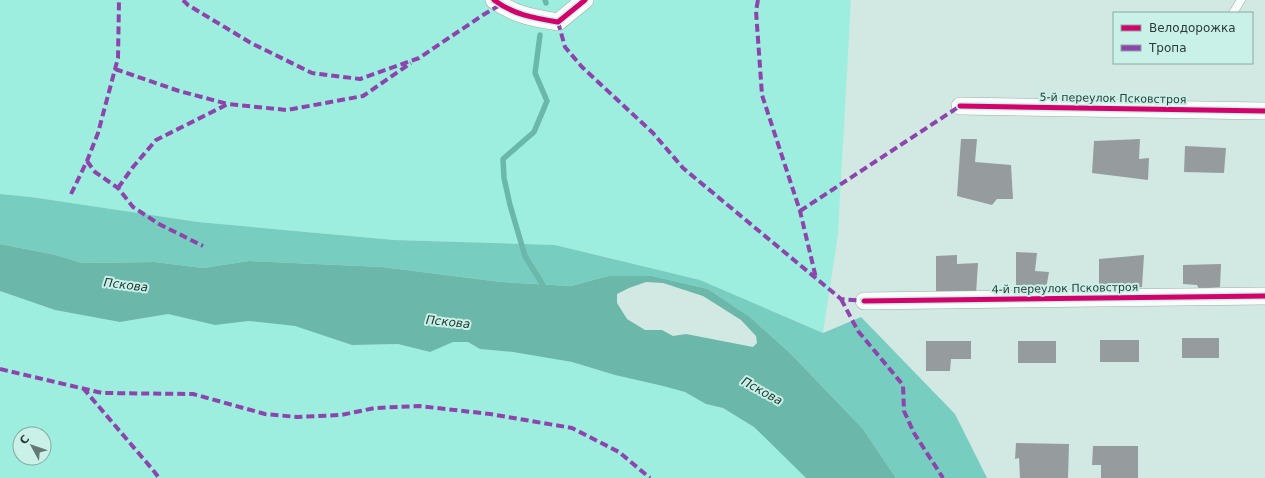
<svg xmlns="http://www.w3.org/2000/svg" width="1265" height="478" font-family="'DejaVu Sans',sans-serif">
<style>
.green{fill:#9eeedf;fill-rule:evenodd}
.forest{fill:#77cec0}
.water{fill:#6bb7aa;fill-rule:evenodd}
.lines{fill:none;stroke-linecap:round;stroke-linejoin:round}
.stream{stroke:#6bb7aa;stroke-width:5.5}
.building{fill:#969c9e}
.service-casing{stroke:#9dada9;stroke-width:9}
.minor-casing{stroke:#9dada9;stroke-width:18}
.service{stroke:#f8fcfb;stroke-width:8}
.minor{stroke:#f8fcfb;stroke-width:17}
.quiet{stroke:#8e44ad;stroke-width:4;stroke-dasharray:8 4;stroke-linecap:butt}
.cycleway-casing{stroke:#c9f1e8;stroke-width:8}
.cycleway{stroke:#d6006c;stroke-width:5}
.labels{text-anchor:middle;stroke-width:4;stroke-linejoin:round;paint-order:stroke}
.street-label{font-size:11px;fill:#2b3b37;stroke:#c9f1e8}
.water-label{font-size:12px;font-style:italic;fill:#1f3530;stroke:#c9f1e8}
</style>
<rect width="100%" height="100%" fill="#d2e8e3"/>
<path class="green" d="M 0,0 L 851,0 L 838,234 L 823,333 L 700,280 L 555,245 L 394,240 L 198,222 L 31,197 L 0,194 Z
M 0,291 L 55,310 L 120,322 L 168,314 L 215,325 L 249,321 L 295,326 L 352,345 L 398,344 L 430,352 L 453,342 L 468,342 L 480,349 L 513,352 L 572,362 L 615,375 L 663,386 L 685,392 L 706,404 L 723,408 L 754,427 L 806,478 L 0,478 ZM 20,434 L 44,434 L 44,458 L 20,458 Z"/>
<path class="forest" d="M 0,194 L 31,197 L 198,222 L 394,240 L 555,245 L 700,280 L 823,333 L 861,317 L 955,414 L 987,478 L 896,478 L 863,429 L 792,355 L 750,317 L 708,289 L 652,276 L 608,276 L 571,286 L 501,282 L 382,267 L 249,261 L 203,268 L 155,262 L 82,263 L 56,255 L 0,244 Z"/>
<path class="water" d="M 0,244 L 56,255 L 82,263 L 155,262 L 203,268 L 249,261 L 382,267 L 501,282 L 571,286 L 608,276 L 652,276 L 708,289 L 750,317 L 792,355 L 863,429 L 896,478 L 806,478 L 754,427 L 723,408 L 706,404 L 685,392 L 663,386 L 615,375 L 572,362 L 513,352 L 480,349 L 468,342 L 453,342 L 430,352 L 398,344 L 352,345 L 295,326 L 249,321 L 215,325 L 168,314 L 120,322 L 55,310 L 0,291 ZM 646,282 L 663,283 L 703,296 L 741,320 L 756,336 L 757,343 L 753,347 L 686,334 L 673,336 L 662,330 L 645,330 L 627,319 L 617,303 L 617,294 L 629,288 Z"/>
<g class="lines">
<path class="stream" d="M 545,0 L 546,3
M 540,35 L 535,73 L 547,101 L 534,132 L 503,159 L 504,178 L 510,205 L 525,256 L 546,290"/>
</g>
<path class="building" d="M 961,139 L 977,139 L 975,162 L 1011,165 L 1013,199 L 997,199 L 992,205 L 957,196 Z
M 1140,139 L 1139,159 L 1149,158 L 1148,180 L 1092,173 L 1094,141 Z
M 1185,146 L 1226,148 L 1224,173 L 1184,172 Z
M 1016,252 L 1037,253 L 1035,271 L 1049,272 L 1046,289 L 1016,288 Z
M 957,255 L 957,264 L 978,263 L 976,294 L 936,293 L 936,256 Z
M 1144,255 L 1142,287 L 1099,289 L 1099,259 Z
M 1221,264 L 1220,287 L 1199,289 L 1197,285 L 1183,284 L 1183,265 Z
M 1182,338 L 1219,338 L 1219,358 L 1182,358 Z
M 1100,340 L 1139,340 L 1139,362 L 1100,362 Z
M 926,341 L 971,341 L 971,359 L 951,359 L 950,371 L 926,371 Z
M 1018,341 L 1056,341 L 1056,363 L 1018,363 Z
M 1016,443 L 1069,444 L 1068,478 L 1020,478 L 1019,458 L 1015,459 Z
M 1093,446 L 1138,446 L 1138,478 L 1101,478 L 1101,465 L 1092,465 Z"/>
<g class="lines">
<g class="service-casing">
<path id="service" d="M 1233,13 L 1241,0"/>
</g>
<g class="minor-casing">
<path id="minor" d="M 494,0 C 514,15 534,18 558,22 L 585,0
M 960,106 L 1265,111
M 864,301 L 1265,296"/>
</g>
<use href="#service" class="service"/>
<use href="#minor" class="minor"/>
<path class="quiet" d="M 183,0 L 188,5 L 251,43 L 312,73 L 360,79 L 419,58 L 483,15 L 500,5
M 758,0 L 756,11 L 762,95 L 800,211 L 816,278
M 558,22 L 565,47 L 582,67 L 653,133 L 683,168 L 841,299 L 864,301
M 115,69 L 179,91 L 228,104
M 87,161 L 95,172 L 118,188 L 133,207 L 159,224 L 203,246
M 118,188 L 133,167 L 156,140 L 228,104 L 287,110 L 363,96 L 411,63
M 71,194 L 87,161 L 98,133 L 118,58 L 119,0
M 800,211 L 960,106
M 841,299 L 858,331 L 903,385 L 904,411 L 914,433 L 943,478
M 0,369 L 102,393 L 193,394 L 265,414 L 297,417 L 341,415 L 375,408 L 419,406 L 490,414 L 572,428 L 619,452 L 650,478
M 83,388 L 153,470 L 159,478"/>
<g class="cycleway-casing">
<path id="cycleway" d="M 494,0 C 514,15 534,18 558,22 L 585,0
M 960,106 L 1265,111
M 864,301 L 1265,296"/>
</g>
<use href="#cycleway" class="cycleway"/>
</g>
<g class="labels">
<g class="street-label">
<text transform="translate(1113 98) rotate(1)" y="4">5-й переулок Псковстроя</text>
<text transform="translate(1065 288) rotate(-1)" y="4">4-й переулок Псковстроя</text>
</g>
<g class="water-label">
<text transform="translate(126 285) rotate(7)" y="4">Пскова</text>
<text transform="translate(448 322) rotate(6)" y="4">Пскова</text>
<text transform="translate(762 391) rotate(29)" y="4">Пскова</text>
</g>
</g>
<rect x="1113" y="12" width="140" height="52" fill="#c9f1e8" stroke="#8aa8a1"/>
<rect x="1121" y="25" width="20" height="6" fill="#d6006c" stroke="#8aa8a1"/>
<text x="1149" y="32" font-size="12" fill="#2b3b37">Велодорожка</text>
<rect x="1121" y="45" width="20" height="6" fill="#8e44ad" stroke="#8aa8a1"/>
<text x="1149" y="52" font-size="12" fill="#2b3b37">Тропа</text>
<g transform="translate(32 446) rotate(310)"><circle r="19" fill="#c9f1e8" stroke="#8aa8a1"/>
<path d="M0-3L7 15L0 10L-7 15Z" fill="#657873"/>
<text y="-6" font-size="11" font-weight="bold" text-anchor="middle" fill="#2b3b37">С</text>
</g>
</svg>
